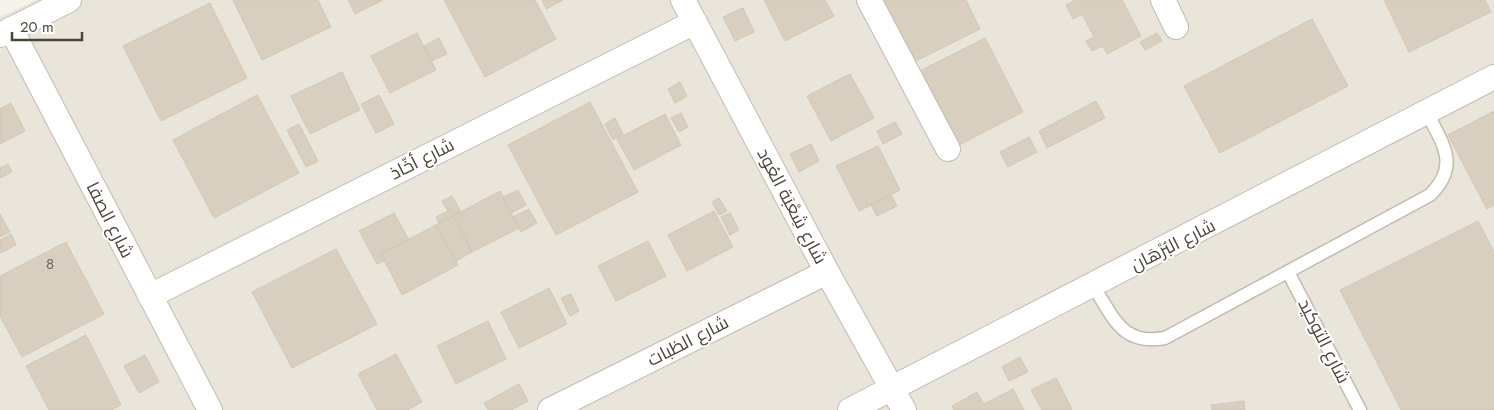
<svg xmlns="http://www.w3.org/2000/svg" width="1494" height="410" font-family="Jost,Cairo,sans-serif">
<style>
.residential{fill:#eae5da}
.building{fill:#d8cfc1;stroke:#d3c7b4}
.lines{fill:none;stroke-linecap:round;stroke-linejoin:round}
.lane-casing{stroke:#c2bbae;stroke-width:15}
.street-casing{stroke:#c2bbae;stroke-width:26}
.lane{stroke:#fff;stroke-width:12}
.street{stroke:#fff;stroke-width:24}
.labels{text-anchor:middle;stroke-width:4;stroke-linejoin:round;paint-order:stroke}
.number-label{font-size:15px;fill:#6e675b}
.street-label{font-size:18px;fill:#4b4439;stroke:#fff}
</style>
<rect width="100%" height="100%" fill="#f6f3ec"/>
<path class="residential" d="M 36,0 L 1494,0 L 1494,410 L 0,410 L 0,17 Z"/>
<path class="building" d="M 233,0 L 318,0 L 331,27 L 262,60 Z
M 348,0 L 383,0 L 355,14 Z
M 444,0 L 535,0 L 556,39 L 485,77 Z
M 542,0 L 563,0 L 546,9 Z
M 764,0 L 825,0 L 834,16 L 785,41 Z
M 883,0 L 966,0 L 980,29 L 914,62 Z
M 1075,0 L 1122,0 L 1141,36 L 1107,54 L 1103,46 L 1092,51 L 1086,41 L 1094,37 L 1082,14 L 1073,19 L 1066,5 Z
M 1384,0 L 1485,0 L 1491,12 L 1409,52 Z
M 210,3 L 247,78 L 161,121 L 123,46 Z
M 743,8 L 754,32 L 735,41 L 723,17 Z
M 1312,19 L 1348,86 L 1220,153 L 1184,86 Z
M 417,33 L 436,70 L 390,93 L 371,56 Z
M 1157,33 L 1162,41 L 1145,50 L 1140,42 Z
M 439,38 L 447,54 L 431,61 L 424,46 Z
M 985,38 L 1023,112 L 957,146 L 918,72 Z
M 342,72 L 360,110 L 310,134 L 291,96 Z
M 850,74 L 874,118 L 831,141 L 807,96 Z
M 680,82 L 687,96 L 675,103 L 668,89 Z
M 257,95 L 299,173 L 214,218 L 173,140 Z
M 379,95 L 394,124 L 376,133 L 361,104 Z
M 1096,101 L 1105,118 L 1047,148 L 1039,131 Z
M 590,102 L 638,192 L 556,235 L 508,145 Z
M 11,103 L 25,131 L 0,144 L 0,109 Z
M 1494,111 L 1494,205 L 1487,209 L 1448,135 Z
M 681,113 L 688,127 L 679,132 L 671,118 Z
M 665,114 L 681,145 L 634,170 L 617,139 Z
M 615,118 L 623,134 L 613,140 L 605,124 Z
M 895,122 L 902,134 L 883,144 L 877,131 Z
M 299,124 L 318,161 L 306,167 L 287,130 Z
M 1029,137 L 1037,152 L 1008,167 L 1000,152 Z
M 811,144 L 819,161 L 799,172 L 790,154 Z
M 878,146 L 900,190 L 859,211 L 836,166 Z
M 8,164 L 12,172 L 0,178 L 0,168 Z
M 518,190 L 526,205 L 511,213 L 503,197 Z
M 500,191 L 519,228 L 472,252 L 453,216 Z
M 891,195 L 897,206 L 877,216 L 871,205 Z
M 452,196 L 461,212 L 439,223 L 436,217 L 448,211 L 442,201 Z
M 719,198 L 727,211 L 719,215 L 712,202 Z
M 529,209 L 537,223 L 521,232 L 513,217 Z
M 714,211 L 733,247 L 687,271 L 668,235 Z
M 394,213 L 409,240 L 381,254 L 384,261 L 377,264 L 359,231 Z
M 730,213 L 739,230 L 730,235 L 721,217 Z
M 0,214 L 10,232 L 0,237 Z
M 453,216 L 472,252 L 456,261 L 436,225 Z
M 1478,221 L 1494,252 L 1494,410 L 1401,410 L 1340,290 Z
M 436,225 L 458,265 L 402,295 L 381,254 Z
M 11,234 L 16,245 L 0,253 L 0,240 Z
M 648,241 L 666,276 L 616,301 L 598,266 Z
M 66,242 L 104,314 L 22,357 L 0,316 L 0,276 Z
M 336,249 L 377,324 L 292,368 L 252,292 Z
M 549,288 L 567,324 L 519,348 L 501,312 Z
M 571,294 L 579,311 L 570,316 L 561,298 Z
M 488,321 L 506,359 L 456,384 L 437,346 Z
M 86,335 L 121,405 L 111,410 L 49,410 L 26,366 Z
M 396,354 L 422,402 L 407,410 L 377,410 L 358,374 Z
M 145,355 L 159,382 L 139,393 L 124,366 Z
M 1020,357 L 1028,372 L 1009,381 L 1002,367 Z
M 1056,378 L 1072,409 L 1070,410 L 1042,410 L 1031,390 Z
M 519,384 L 528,401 L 511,410 L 488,410 L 484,403 Z
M 1013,389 L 1024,410 L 954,410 L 952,406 L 977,392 L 984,404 Z
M 1244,401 L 1245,410 L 1212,410 L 1211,405 Z"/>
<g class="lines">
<g class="lane-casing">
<path id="lane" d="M 1288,272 L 1360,410
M 1093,286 C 1114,317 1121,346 1165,338 L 1430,195 C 1460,166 1443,144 1427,113"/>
</g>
<g class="street-casing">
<path id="street" d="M 683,0 L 827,272 L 904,410
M 869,0 L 948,149
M 1163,0 L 1176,27
M 11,29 L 210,410
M 0,35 L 69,0
M 150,296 L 695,22
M 550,410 L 827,272
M 850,410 L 1494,77"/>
</g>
<use href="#lane" class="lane"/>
<use href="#street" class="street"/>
</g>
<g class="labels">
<g class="number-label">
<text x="50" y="269">8</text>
</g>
<g class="street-label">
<text transform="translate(422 159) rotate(-27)" y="6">شارع أخّاذ</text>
<text transform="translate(792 206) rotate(62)" y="6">شارع شِعْبَة العُود</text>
<text transform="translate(110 220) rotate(63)" y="6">شارع الصفا</text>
<text transform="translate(1173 245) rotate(-27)" y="6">شارع البُرْهَان</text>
<text transform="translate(688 341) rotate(-27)" y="6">شارع الظبات</text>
<text transform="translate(1324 341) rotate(63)" y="6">شارع التوكيد</text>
</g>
</g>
<path d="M12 32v8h70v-8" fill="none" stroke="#4b4439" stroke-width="2.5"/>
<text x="20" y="32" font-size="15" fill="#4b4439" stroke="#ffffff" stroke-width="4" paint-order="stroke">20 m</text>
</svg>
